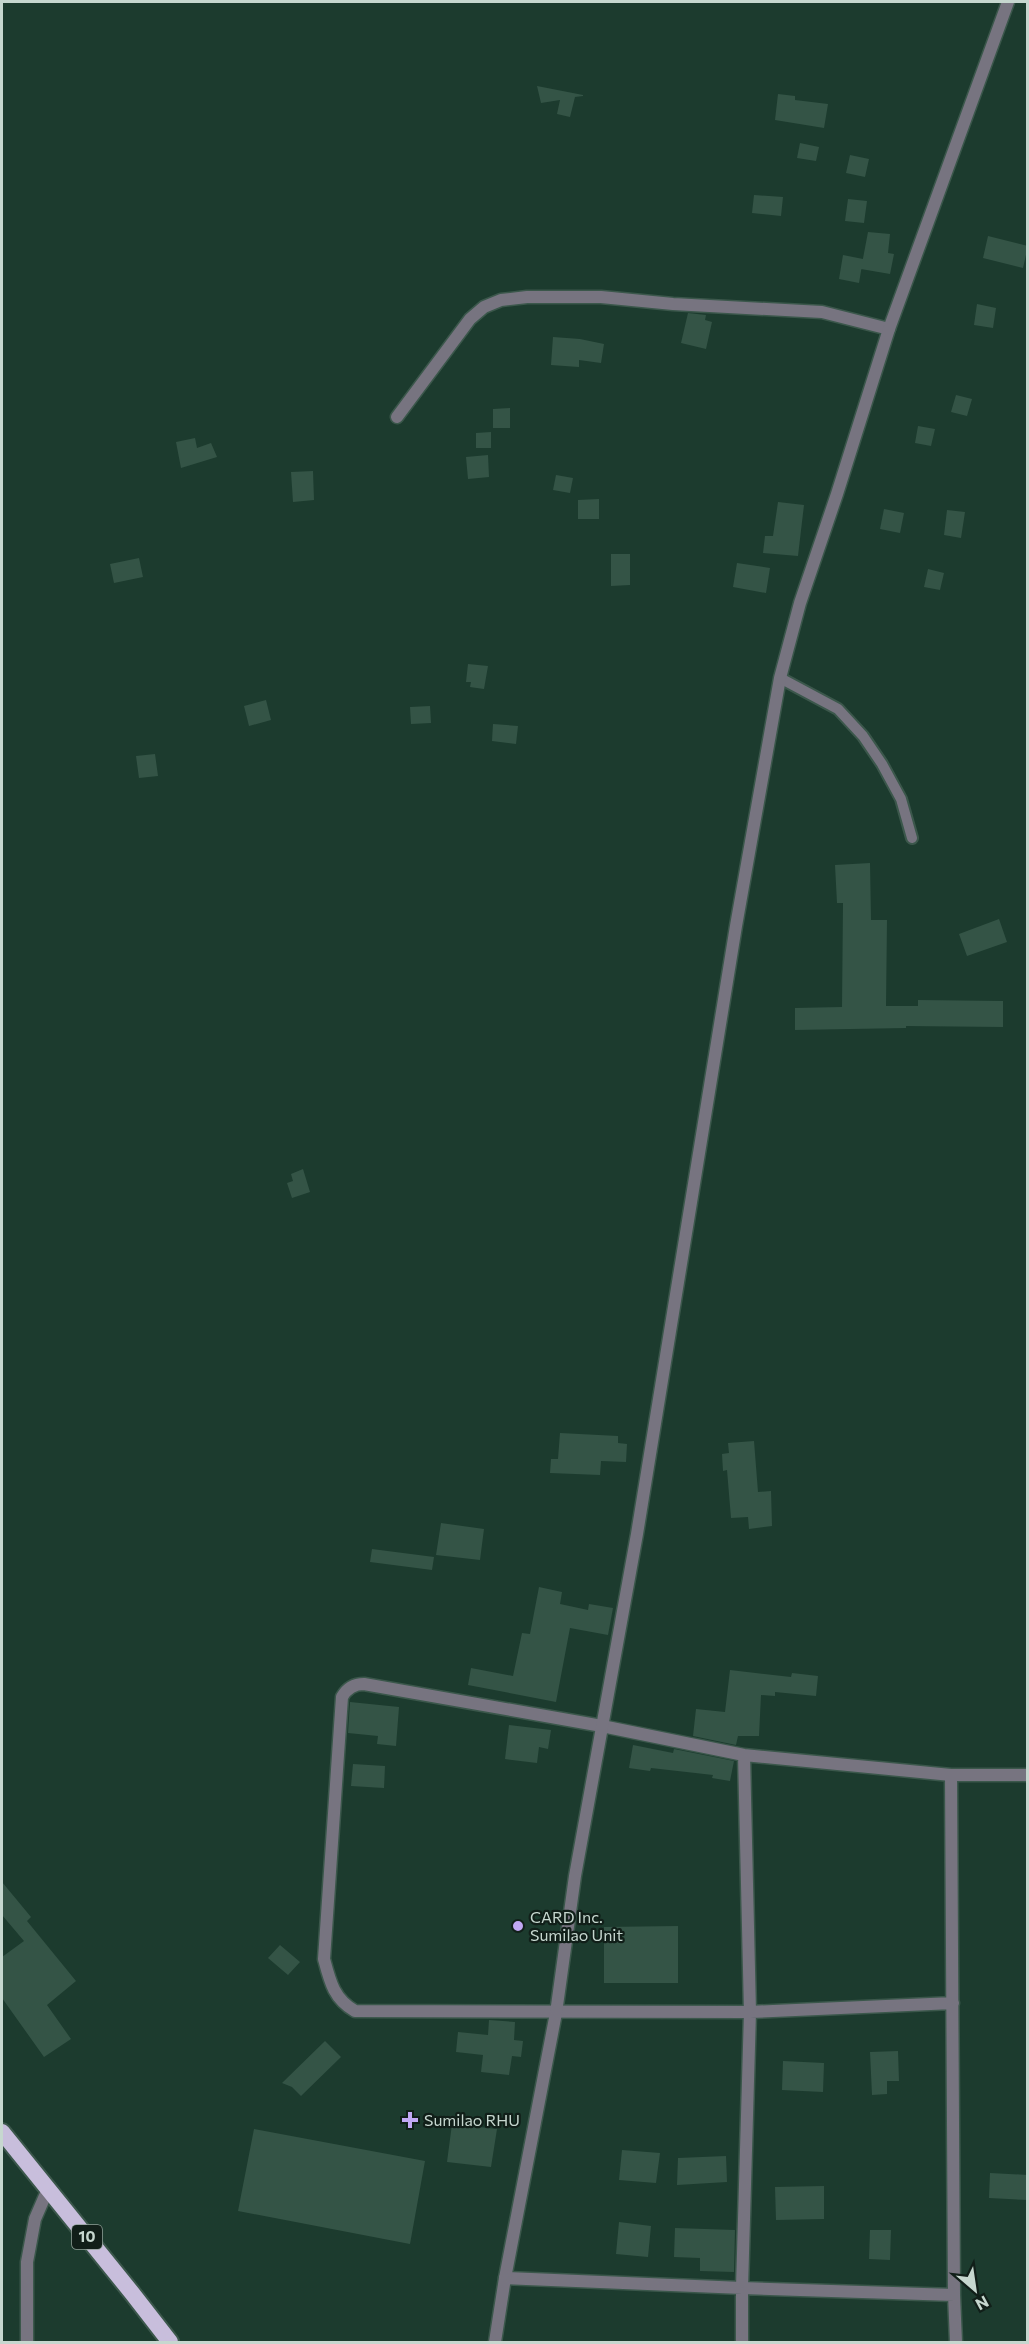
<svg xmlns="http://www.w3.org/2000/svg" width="1029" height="2344" font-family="Commissioner,sans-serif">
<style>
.building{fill:#345446}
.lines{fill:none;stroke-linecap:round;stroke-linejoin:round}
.service-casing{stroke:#3b574b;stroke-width:14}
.minor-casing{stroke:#3b574b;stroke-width:15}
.tertiary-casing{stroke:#3b574b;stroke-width:15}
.trunk-casing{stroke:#3b574b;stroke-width:20}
.service{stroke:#777480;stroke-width:10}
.minor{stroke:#777480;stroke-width:12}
.tertiary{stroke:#777480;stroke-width:12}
.trunk{stroke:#c8bedc;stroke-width:16}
.poi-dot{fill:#c1a8f3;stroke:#111f19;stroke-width:2}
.labels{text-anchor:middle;stroke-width:4.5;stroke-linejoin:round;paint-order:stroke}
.shield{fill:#111f19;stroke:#90a098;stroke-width:1.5}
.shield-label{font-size:15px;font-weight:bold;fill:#c6d7cf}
.poi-label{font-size:16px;fill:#c6d7cf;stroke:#111f19;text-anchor:start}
</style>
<rect width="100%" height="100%" fill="#1c3b2e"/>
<path class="building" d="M 537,86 L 583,95 L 583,96 L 575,97 L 570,117 L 557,114 L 560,100 L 541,103 Z
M 778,94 L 795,96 L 795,100 L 828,104 L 824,128 L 775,120 Z
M 800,143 L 819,147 L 816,161 L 797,158 Z
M 850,155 L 869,159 L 865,177 L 846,173 Z
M 754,195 L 783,197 L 781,216 L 752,213 Z
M 848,199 L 867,201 L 864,223 L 845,221 Z
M 868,232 L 890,234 L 888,253 L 894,254 L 890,274 L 861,269 Z
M 988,236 L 1028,246 L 1023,268 L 983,258 Z
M 843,255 L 863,259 L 859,283 L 839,279 Z
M 977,304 L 996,308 L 993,328 L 974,325 Z
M 688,313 L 706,315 L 705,320 L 712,322 L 706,349 L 681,343 Z
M 553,337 L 580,339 L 604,344 L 601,363 L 579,360 L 579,367 L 551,365 Z
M 956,395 L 972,399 L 967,416 L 951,412 Z
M 510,408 L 510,428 L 493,428 L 493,409 Z
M 918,426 L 935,429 L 931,446 L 915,443 Z
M 491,432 L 491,448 L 476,448 L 476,433 Z
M 195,438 L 197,448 L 211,443 L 217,457 L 181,468 L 176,442 Z
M 488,455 L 489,477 L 468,479 L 466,457 Z
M 313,471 L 314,500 L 293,502 L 291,472 Z
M 556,475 L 573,478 L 570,493 L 553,490 Z
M 599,499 L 599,519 L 578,519 L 578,500 Z
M 778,502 L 804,505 L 798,556 L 763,553 L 765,536 L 773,536 Z
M 884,509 L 904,513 L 900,533 L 880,529 Z
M 947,510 L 965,512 L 961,538 L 944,535 Z
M 611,554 L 630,554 L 630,585 L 611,586 Z
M 139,558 L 143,577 L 114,583 L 110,564 Z
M 737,563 L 770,568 L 766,593 L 733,587 Z
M 928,569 L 944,573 L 940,590 L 924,587 Z
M 468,664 L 488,666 L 484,689 L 470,687 L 471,682 L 466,682 Z
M 266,700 L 271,720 L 249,726 L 244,706 Z
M 430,706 L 431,723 L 411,724 L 410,707 Z
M 493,724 L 518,726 L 516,744 L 492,741 Z
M 155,754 L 158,776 L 139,778 L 136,756 Z
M 870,863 L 871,920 L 887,920 L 886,1006 L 918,1006 L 918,1000 L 1003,1001 L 1003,1027 L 906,1026 L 906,1028 L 795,1030 L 795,1008 L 842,1007 L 843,903 L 837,903 L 835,865 Z
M 999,919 L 1007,942 L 967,956 L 959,934 Z
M 303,1169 L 310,1192 L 292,1198 L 287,1183 L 293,1181 L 291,1174 Z
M 560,1433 L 618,1436 L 618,1443 L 627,1444 L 626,1462 L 601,1461 L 600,1475 L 550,1473 L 551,1459 L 558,1459 Z
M 754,1441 L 758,1492 L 771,1491 L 772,1526 L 749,1529 L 748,1517 L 731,1518 L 727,1470 L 723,1471 L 722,1454 L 729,1453 L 728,1443 Z
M 441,1523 L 484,1529 L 480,1560 L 436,1555 Z
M 372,1549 L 434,1557 L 432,1570 L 370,1562 Z
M 539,1587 L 562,1592 L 560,1604 L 588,1610 L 589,1604 L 613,1608 L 608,1635 L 570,1628 L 556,1702 L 468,1685 L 471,1668 L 513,1676 L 522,1633 L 530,1634 Z
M 730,1670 L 791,1677 L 792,1673 L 818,1676 L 816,1696 L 775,1692 L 775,1696 L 761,1695 L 759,1736 L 738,1736 L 736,1745 L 693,1736 L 696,1709 L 725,1712 Z
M 350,1702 L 399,1707 L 396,1746 L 377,1744 L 378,1736 L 348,1733 Z
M 509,1725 L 551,1730 L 548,1749 L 539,1747 L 537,1763 L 505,1759 Z
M 633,1745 L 673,1753 L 674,1749 L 734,1761 L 730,1781 L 712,1778 L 713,1775 L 651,1768 L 650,1771 L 629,1768 Z
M 353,1764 L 385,1766 L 384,1788 L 351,1786 Z
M 2,1882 L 31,1917 L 27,1921 L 76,1981 L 47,2005 L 71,2039 L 44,2057 L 2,1998 L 2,1957 L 24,1941 L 2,1915 Z
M 678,1926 L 678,1983 L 604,1983 L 604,1927 Z
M 280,1945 L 300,1962 L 288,1975 L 268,1958 Z
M 489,2020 L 515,2022 L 514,2040 L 523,2041 L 521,2057 L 512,2056 L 509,2075 L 481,2072 L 483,2055 L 456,2052 L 458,2032 L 488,2035 Z
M 325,2041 L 341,2057 L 301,2096 L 292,2087 L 282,2083 Z
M 898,2051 L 899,2081 L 887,2081 L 887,2094 L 872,2095 L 870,2052 Z
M 783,2061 L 824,2063 L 823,2092 L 782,2090 Z
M 452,2124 L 497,2129 L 491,2167 L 447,2162 Z
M 254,2129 L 425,2161 L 410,2244 L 238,2211 Z
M 622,2150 L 660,2153 L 656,2183 L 619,2180 Z
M 726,2156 L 727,2182 L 677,2185 L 678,2158 Z
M 990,2173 L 1028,2175 L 1028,2200 L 989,2198 Z
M 824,2186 L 824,2219 L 776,2220 L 775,2187 Z
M 619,2222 L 651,2226 L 648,2257 L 616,2254 Z
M 675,2228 L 735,2230 L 734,2272 L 700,2271 L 700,2258 L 674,2257 Z
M 870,2230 L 891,2230 L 890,2260 L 869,2259 Z"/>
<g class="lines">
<g class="service-casing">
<path id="service" d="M 780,678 L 838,709 L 863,736 L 882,764 L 901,799 L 912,838"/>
</g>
<g class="minor-casing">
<path id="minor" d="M 397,417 L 470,319 L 484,307 L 501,300 L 527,297 L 601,297 L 673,304 L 822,312 L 889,329
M 744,1755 L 750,2012 L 742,2288 L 954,2295 L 951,1775
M 953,2003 L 750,2012 L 355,2011 C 334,1999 330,1982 324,1959 L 342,1697 C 347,1688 354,1684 364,1684 L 602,1726 L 744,1755 L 951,1775 L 1028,1775
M 505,2278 L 742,2288 L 742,2342
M 954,2295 L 956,2342
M 27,2342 L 27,2262 L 35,2219 L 48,2189"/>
</g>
<g class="tertiary-casing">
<path id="tertiary" d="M 495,2342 L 505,2278 L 556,2013 L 575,1876 L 637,1534 L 736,926 L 780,678 L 800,603 L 837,494 L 889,329 L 1008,2"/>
</g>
<g class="trunk-casing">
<path id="trunk" d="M 2,2132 L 132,2293 L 170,2342"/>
</g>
<use href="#service" class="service"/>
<use href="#minor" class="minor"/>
<use href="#tertiary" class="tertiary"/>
<use href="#trunk" class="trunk"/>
</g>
<g class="poi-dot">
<circle cx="518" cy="1926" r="6"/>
<path d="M407 2111h6v6h6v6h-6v6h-6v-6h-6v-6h6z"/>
</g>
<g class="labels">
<rect class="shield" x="72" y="2225" width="30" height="24" rx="4.5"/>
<g class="shield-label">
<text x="87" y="2242">10</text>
</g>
<g class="poi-label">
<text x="530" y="1923">CARD Inc.<tspan x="530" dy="18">Sumilao Unit</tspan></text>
<text x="424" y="2126">Sumilao RHU</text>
</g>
</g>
<rect width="1029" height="2344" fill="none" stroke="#c6d7cf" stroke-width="6"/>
<g transform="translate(975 2290) rotate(151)" stroke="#111f19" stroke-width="4.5" paint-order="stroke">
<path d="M0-4.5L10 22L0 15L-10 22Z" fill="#c6d7cf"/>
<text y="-9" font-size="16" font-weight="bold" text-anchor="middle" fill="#c6d7cf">N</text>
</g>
</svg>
